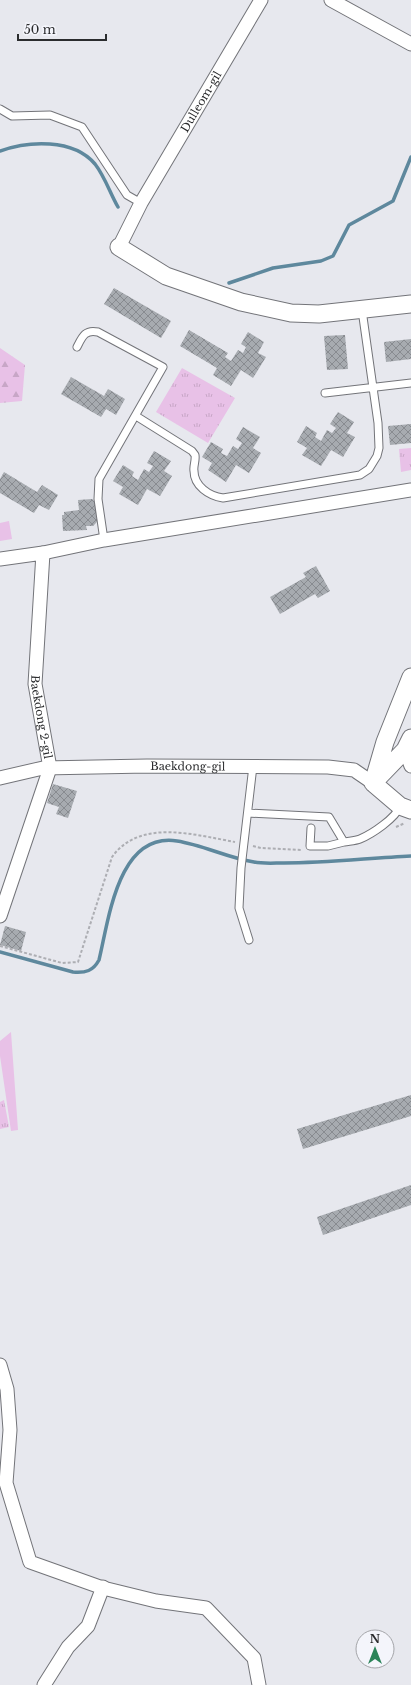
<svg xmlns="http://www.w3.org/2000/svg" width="411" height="1685" font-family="'Libre Baskerville',serif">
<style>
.grass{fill:#e8c1e7}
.forest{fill:url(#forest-firs)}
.park{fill:url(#park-tufts)}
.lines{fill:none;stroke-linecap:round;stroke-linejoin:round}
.stream{stroke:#5e889d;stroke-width:3.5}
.building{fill:url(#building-cross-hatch)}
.service-casing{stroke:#737479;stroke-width:9}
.minor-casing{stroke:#737479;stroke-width:15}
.tertiary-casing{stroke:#737479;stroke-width:19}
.path{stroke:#adaeb3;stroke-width:2;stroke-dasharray:3 2;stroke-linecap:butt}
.service{stroke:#fff;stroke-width:7}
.minor{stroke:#fff;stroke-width:13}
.tertiary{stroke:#fff;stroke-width:17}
.labels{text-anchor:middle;stroke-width:4;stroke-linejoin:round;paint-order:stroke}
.street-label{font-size:11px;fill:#2b2c2e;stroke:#f4f5fb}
</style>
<defs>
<pattern id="forest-firs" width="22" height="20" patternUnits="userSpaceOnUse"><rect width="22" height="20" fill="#e8c1e7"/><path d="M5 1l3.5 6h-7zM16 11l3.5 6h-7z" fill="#c7a6c6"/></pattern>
<pattern id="park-tufts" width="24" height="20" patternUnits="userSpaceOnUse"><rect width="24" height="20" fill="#e8c1e7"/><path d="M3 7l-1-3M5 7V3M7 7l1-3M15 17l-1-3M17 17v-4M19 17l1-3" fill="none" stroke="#c7a6c6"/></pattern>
<pattern id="building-cross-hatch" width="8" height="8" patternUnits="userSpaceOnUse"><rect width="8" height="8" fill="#a7abb0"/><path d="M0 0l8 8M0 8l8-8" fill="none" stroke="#888b90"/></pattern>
</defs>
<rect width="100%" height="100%" fill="#e7e8ee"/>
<path class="grass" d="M 9,521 L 12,539 L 0,541 L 0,523 Z
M 11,1032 L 18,1130 L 11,1131 L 0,1056 L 0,1041 Z"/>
<path class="forest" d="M 0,348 L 25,365 L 22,401 L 0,403 Z"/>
<path class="park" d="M 182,368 L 235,398 L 208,443 L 156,412 Z
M 411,448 L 411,470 L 401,472 L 399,449 Z
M 4,1100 L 9,1127 L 0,1129 L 0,1102 Z"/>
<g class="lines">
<path class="stream" d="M 0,151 C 28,141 73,138 95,164 C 105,177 110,193 118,207
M 229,283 L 273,268 L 321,261 L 333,256 L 349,225 L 393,201 L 411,157
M 0,952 L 73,972 C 86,973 93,971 99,960 C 109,919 118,832 177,841 C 203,845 228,858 254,862 C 263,864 274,863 284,863 C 326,863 369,858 411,856"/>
</g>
<path class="building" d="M 114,288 L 171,321 L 161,338 L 104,304 Z
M 189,330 L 228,353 L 225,357 L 231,361 L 238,350 L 243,353 L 246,347 L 241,344 L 248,332 L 264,342 L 258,353 L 266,357 L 253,378 L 241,370 L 231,386 L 213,375 L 217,368 L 180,346 Z
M 345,335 L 348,369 L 327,370 L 324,336 Z
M 411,339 L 411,359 L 386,362 L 384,342 Z
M 71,377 L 104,396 L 108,389 L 125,399 L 116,415 L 106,409 L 101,417 L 61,394 Z
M 338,412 L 354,422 L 347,433 L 355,437 L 343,457 L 331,450 L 321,466 L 302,455 L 307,448 L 297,442 L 306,426 L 317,433 L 315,437 L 321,441 L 327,430 L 332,433 L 336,428 L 330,424 Z
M 411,424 L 411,443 L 390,445 L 388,426 Z
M 243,427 L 260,437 L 253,448 L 261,453 L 249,473 L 236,465 L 226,482 L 208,470 L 212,463 L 202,457 L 211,442 L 223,449 L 221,453 L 227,456 L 233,446 L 238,449 L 242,443 L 236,439 Z
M 154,451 L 171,461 L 164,471 L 172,476 L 160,496 L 147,489 L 138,505 L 119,494 L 123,487 L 113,481 L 123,465 L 134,472 L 132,476 L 138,480 L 144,469 L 149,472 L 153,466 L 147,463 Z
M 4,472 L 37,492 L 42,485 L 58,495 L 49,510 L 39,505 L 34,513 L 0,493 L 0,479 Z
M 92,499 L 96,503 L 98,520 L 96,523 L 93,526 L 86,526 L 87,530 L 63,531 L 62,515 L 64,515 L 64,512 L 79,510 L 78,500 Z
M 316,566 L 330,591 L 318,598 L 315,594 L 280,614 L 270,597 L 306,577 L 303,573 Z
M 53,784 L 77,791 L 68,818 L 56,814 L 59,807 L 47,803 Z
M 5,926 L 26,932 L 21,951 L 0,945 Z
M 411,1095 L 411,1116 L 303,1149 L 297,1129 Z
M 411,1185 L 411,1205 L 323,1235 L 317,1217 Z"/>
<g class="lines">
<g class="service-casing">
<path id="service" d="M 0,109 L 12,116 L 50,115 L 82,127 L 127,195 L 141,203
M 77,347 C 82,337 85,329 98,332 L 163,367 L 99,479 L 98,499 L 104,540
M 325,393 L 411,383
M 136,416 L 192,451 L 195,455 C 196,461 193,466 194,471 C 194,486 209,496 223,498 L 360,475 L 369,469 L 377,456 L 379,448 L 378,423 L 362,310
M 248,813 L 329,817 L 344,842 C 349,841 355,841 360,839 C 372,834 396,818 400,806
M 311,828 L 310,846 L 328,846 L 344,842
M 249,940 L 239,908 L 241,868 L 253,766"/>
</g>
<g class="minor-casing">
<g id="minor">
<path d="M 331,0 L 411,44"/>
<path id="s1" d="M 119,247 L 141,203 L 261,0"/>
<path d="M 43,553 L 104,540 L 411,490"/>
<path id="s2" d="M 0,559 L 43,553 L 35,684 L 50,768 L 0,916"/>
<path d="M 405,750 L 411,766"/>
<path id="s3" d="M 0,778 L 43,768 L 147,766 L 328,767 L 354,770 L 373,783"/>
<path d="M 0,1365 L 7,1389 L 10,1430 L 6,1483 L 30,1562 L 103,1588 L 156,1601 L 206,1608 L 254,1658 L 259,1685"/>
<path d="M 44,1685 L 68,1647 L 88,1626 L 103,1587"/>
</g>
</g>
<g class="tertiary-casing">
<path id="tertiary" d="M 119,247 L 166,276 L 241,302 L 291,313 L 319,314 L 411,304
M 375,781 L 405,750 L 411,738
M 373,783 L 385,742 L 411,677
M 373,783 L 400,806 L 411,810"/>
</g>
<path class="path" d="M 396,827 L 405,823
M 253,846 L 261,848 L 302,850
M 0,946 L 62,963 L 78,962 L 112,857 C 140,818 195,835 235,842"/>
<use href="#service" class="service"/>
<use href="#minor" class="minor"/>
<use href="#tertiary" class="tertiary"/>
</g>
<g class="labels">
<g class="street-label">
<text dy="4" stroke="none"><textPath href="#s1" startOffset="167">Dulleom-gil</textPath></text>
<text dy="4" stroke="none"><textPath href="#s2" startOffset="208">Baekdong 2-gil</textPath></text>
<text dy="4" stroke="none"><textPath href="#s3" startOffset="189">Baekdong-gil</textPath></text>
</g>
</g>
<g transform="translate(375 1649)"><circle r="19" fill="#f4f5fb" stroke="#a4a5a9"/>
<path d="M0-3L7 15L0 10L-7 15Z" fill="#2a8358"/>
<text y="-6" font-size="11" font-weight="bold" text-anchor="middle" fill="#2b2c2e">N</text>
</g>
<path d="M18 34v6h88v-6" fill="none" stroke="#2b2c2e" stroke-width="2"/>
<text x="24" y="34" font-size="12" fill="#2b2c2e" stroke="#f4f5fb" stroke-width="3" paint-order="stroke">50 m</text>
</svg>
